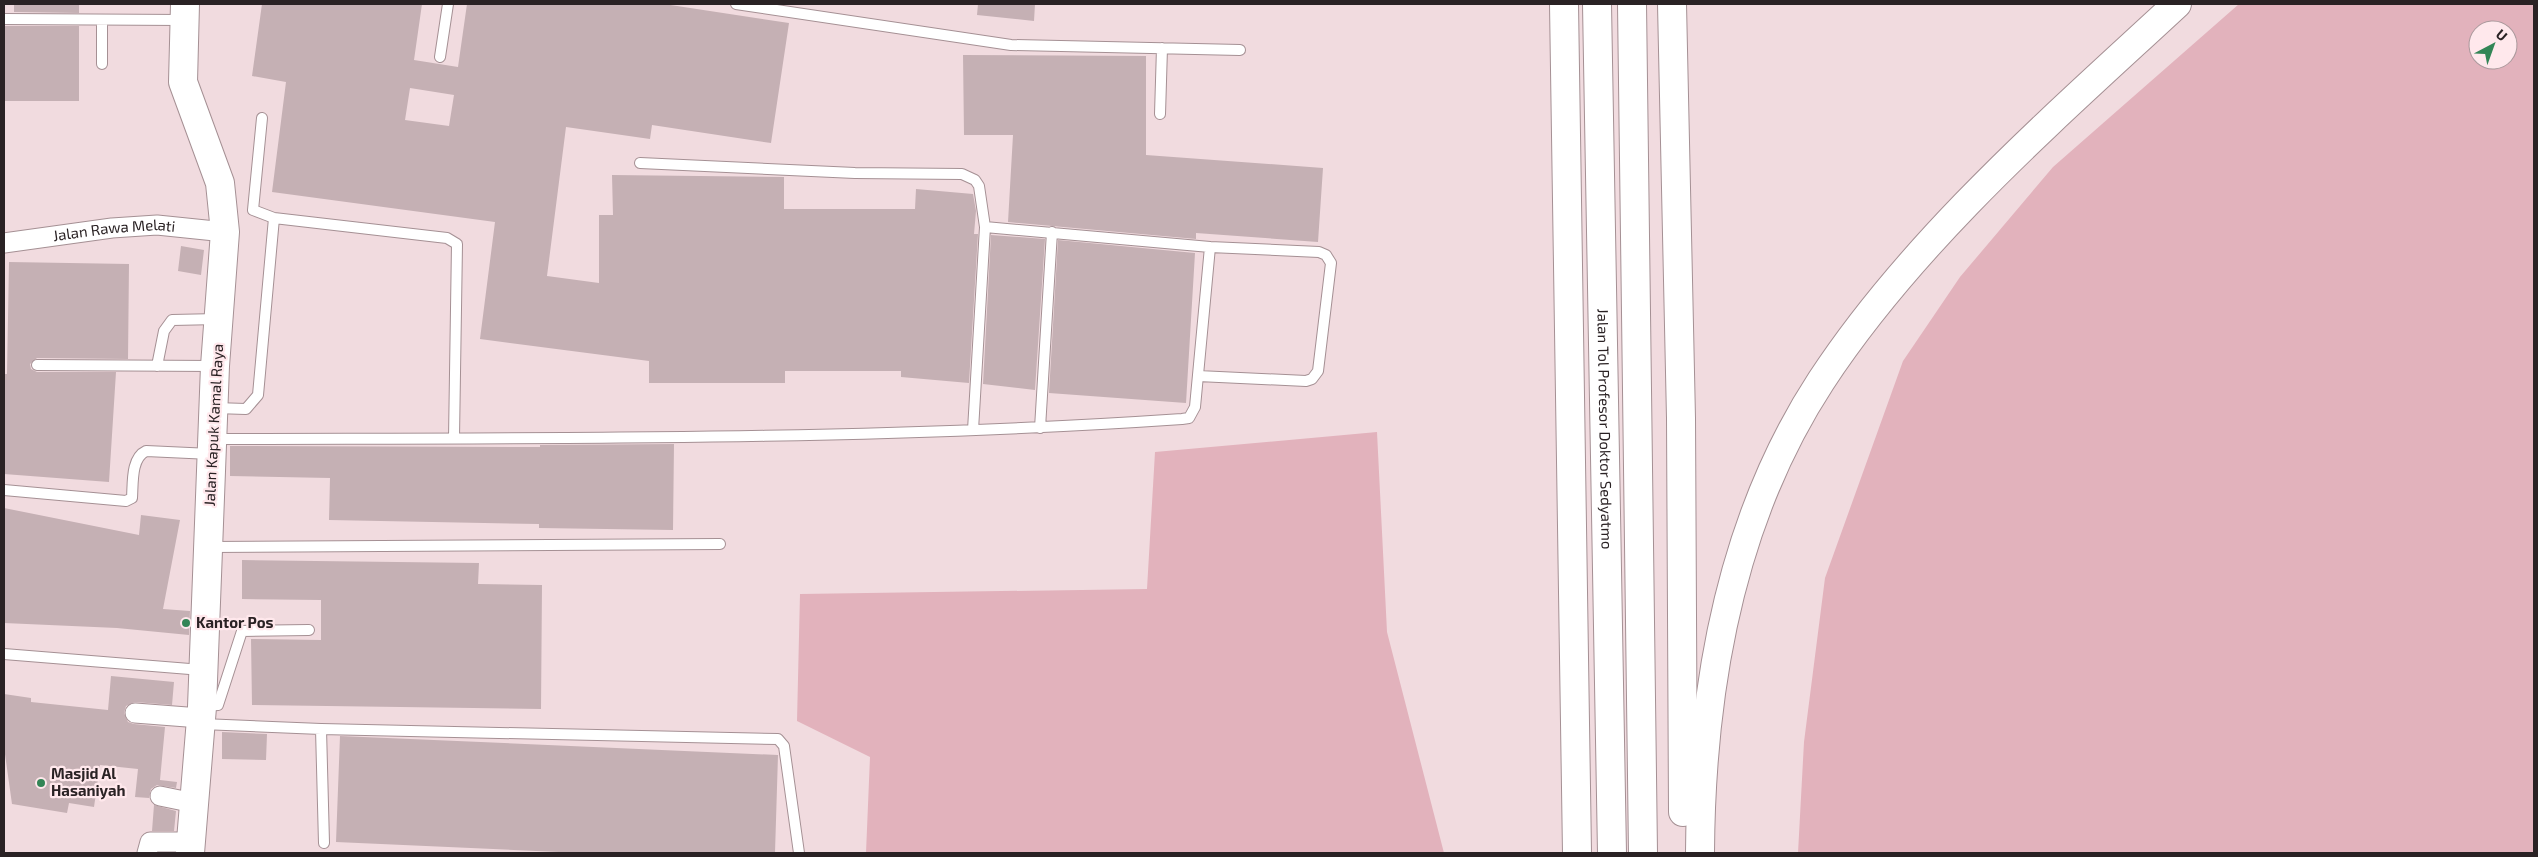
<svg xmlns="http://www.w3.org/2000/svg" width="2538" height="857" font-family="'Exo 2',sans-serif">
<style>
.green{fill:#e2b2bc;fill-rule:evenodd}
.building{fill:#c5b0b4;fill-rule:evenodd}
.lines{fill:none;stroke-linecap:round;stroke-linejoin:round}
.lane-casing{stroke:#a59094;stroke-width:12}
.street-casing{stroke:#a59094;stroke-width:21}
.secondary-casing{stroke:#a59094;stroke-width:30}
.highway-casing{stroke:#a59094;stroke-width:30}
.lane{stroke:#fff;stroke-width:10}
.street{stroke:#fff;stroke-width:19}
.secondary{stroke:#fff;stroke-width:28}
.highway{stroke:#fff;stroke-width:28}
.poi-dot{fill:#338556;stroke:#ffe8ec;stroke-width:2}
.labels{text-anchor:middle;stroke-width:4.5;stroke-linejoin:round;paint-order:stroke}
.street-label{font-size:15px;fill:#2a2224;stroke:#ffe8ec}
.poi-label{font-size:15px;font-weight:bold;fill:#2a2224;stroke:#ffe8ec;text-anchor:start}
</style>
<rect width="100%" height="100%" fill="#f1dbdf"/>
<path class="green" d="M 2239,4 L 2534,4 L 2534,853 L 1798,853 L 1804,742 L 1825,578 L 1903,361 L 1960,277 L 2053,167 ZM 2478,30 L 2508,30 L 2508,60 L 2478,60 Z
M 1377,432 L 1387,632 L 1444,853 L 866,853 L 870,757 L 797,721 L 800,594 L 1147,589 L 1155,452 Z"/>
<path class="building" d="M 14,4 L 79,4 L 79,13 L 14,12 Z
M 262,4 L 422,4 L 414,60 L 458,67 L 467,4 L 664,4 L 789,23 L 771,143 L 652,125 L 650,139 L 566,127 L 547,276 L 599,283 L 599,215 L 613,215 L 612,175 L 784,177 L 784,209 L 915,209 L 916,189 L 973,194 L 976,211 L 974,234 L 978,234 L 969,383 L 901,377 L 901,371 L 785,371 L 785,383 L 649,383 L 649,361 L 480,339 L 495,222 L 272,192 L 286,82 L 252,76 ZM 410,88 L 454,95 L 449,126 L 405,120 Z
M 978,4 L 1035,4 L 1034,21 L 977,15 Z
M 4,26 L 79,26 L 79,101 L 4,101 Z
M 963,55 L 1146,56 L 1146,155 L 1323,168 L 1318,242 L 1196,233 L 1196,239 L 1008,222 L 1013,135 L 964,135 Z
M 991,235 L 1045,239 L 1035,390 L 983,384 Z
M 1058,240 L 1195,253 L 1186,403 L 1049,393 Z
M 181,246 L 204,250 L 201,275 L 178,271 Z
M 9,262 L 129,264 L 128,359 L 37,358 L 30,364 L 31,369 L 37,372 L 116,372 L 109,482 L 4,474 L 4,374 L 7,374 Z
M 674,444 L 673,530 L 539,528 L 539,524 L 329,520 L 330,478 L 230,476 L 230,446 L 540,447 L 540,445 Z
M 4,508 L 139,535 L 141,515 L 180,520 L 163,609 L 190,611 L 189,635 L 117,628 L 4,623 Z
M 242,560 L 479,563 L 478,584 L 542,585 L 541,709 L 252,705 L 251,639 L 321,640 L 321,600 L 242,599 Z
M 111,676 L 174,682 L 172,705 L 135,702 L 126,706 L 124,713 L 128,722 L 134,724 L 165,727 L 160,780 L 177,782 L 176,788 L 157,785 L 151,789 L 149,798 L 135,797 L 138,769 L 100,765 L 94,807 L 69,803 L 67,813 L 12,804 L 4,747 L 4,694 L 31,698 L 31,702 L 108,710 Z
M 222,732 L 267,734 L 266,760 L 222,759 Z
M 340,736 L 778,755 L 775,853 L 581,853 L 336,842 Z
M 154,805 L 176,811 L 174,831 L 152,831 Z"/>
<g class="lines">
<g class="lane-casing">
<path id="lane" d="M 736,4 L 1011,45 L 1240,50
M 4,19 L 183,20
M 102,20 L 102,64
M 440,57 L 448,4
M 1160,114 L 1162,48
M 262,118 L 253,210 L 274,218 L 447,238 L 457,244 L 454,438
M 640,163 L 855,173 L 962,174 L 975,180 L 979,186 L 985,227 L 1210,247
M 37,365 L 214,366
M 157,366 L 164,331 L 172,320 L 218,319
M 215,408 L 246,409 L 258,395 L 274,218
M 1040,428 L 1052,232
M 973,430 L 985,227
M 214,439 C 536,438 860,441 1182,419 L 1189,418 L 1195,407 L 1210,247 L 1319,252 L 1326,255 L 1331,263 L 1318,371 L 1312,379 L 1306,381 L 1198,376
M 4,490 L 126,501 L 132,498 C 133,483 131,458 146,451 L 211,454
M 209,547 L 720,544
M 4,654 L 202,670
M 204,706 L 218,705 L 242,631 L 309,630
M 202,724 L 321,729 L 778,739 L 784,746 L 799,853
M 321,729 L 324,843"/>
</g>
<g class="street-casing">
<g id="street">
<path id="s1" d="M 4,243 L 112,228 L 157,225 L 225,232"/>
<path d="M 135,713 L 200,718"/>
<path d="M 160,796 L 194,803"/>
<path d="M 147,853 L 150,842 L 191,842"/>
</g>
</g>
<g class="secondary-casing">
<path id="secondary" d="M 185,4 L 183,82 L 220,183 L 225,232 L 215,366 L 202,707 L 190,853"/>
</g>
<g class="highway-casing">
<g id="highway">
<path d="M 1564,4 L 1577,853"/>
<path id="s2" d="M 1597,4 L 1612,853"/>
<path d="M 1632,4 L 1643,853"/>
<path d="M 1672,4 L 1681,418 L 1683,812"/>
<path d="M 1700,853 C 1701,690 1730,520 1821,381 C 1914,239 2054,118 2177,4"/>
</g>
</g>
<use href="#lane" class="lane"/>
<use href="#street" class="street"/>
<use href="#secondary" class="secondary"/>
<use href="#highway" class="highway"/>
</g>
<g class="poi-dot">
<circle cx="186" cy="623" r="5"/>
<circle cx="41" cy="783" r="5"/>
</g>
<g class="labels">
<g class="street-label">
<text dy="5" stroke="none"><textPath href="#s1" startOffset="111">Jalan Rawa Melati</textPath></text>
<text transform="translate(214 425) rotate(-87)" y="5">Jalan Kapuk Kamal Raya</text>
<text dy="5" stroke="none"><textPath href="#s2" startOffset="425">Jalan Tol Profesor Doktor Sedyatmo</textPath></text>
</g>
<g class="poi-label">
<text x="196" y="628">Kantor Pos</text>
<text x="51" y="779">Masjid Al<tspan x="51" dy="17">Hasaniyah</tspan></text>
</g>
</g>
<rect width="2538" height="857" fill="none" stroke="#2a2224" stroke-width="10"/>
<g transform="translate(2493 45) rotate(41)"><circle r="24" fill="#ffe8ec" stroke="#aa999c"/>
<path d="M0-4L9 19L0 12L-9 19Z" fill="#338556"/>
<text y="-8" font-size="14" font-weight="bold" text-anchor="middle" fill="#2a2224">U</text>
</g>
</svg>
